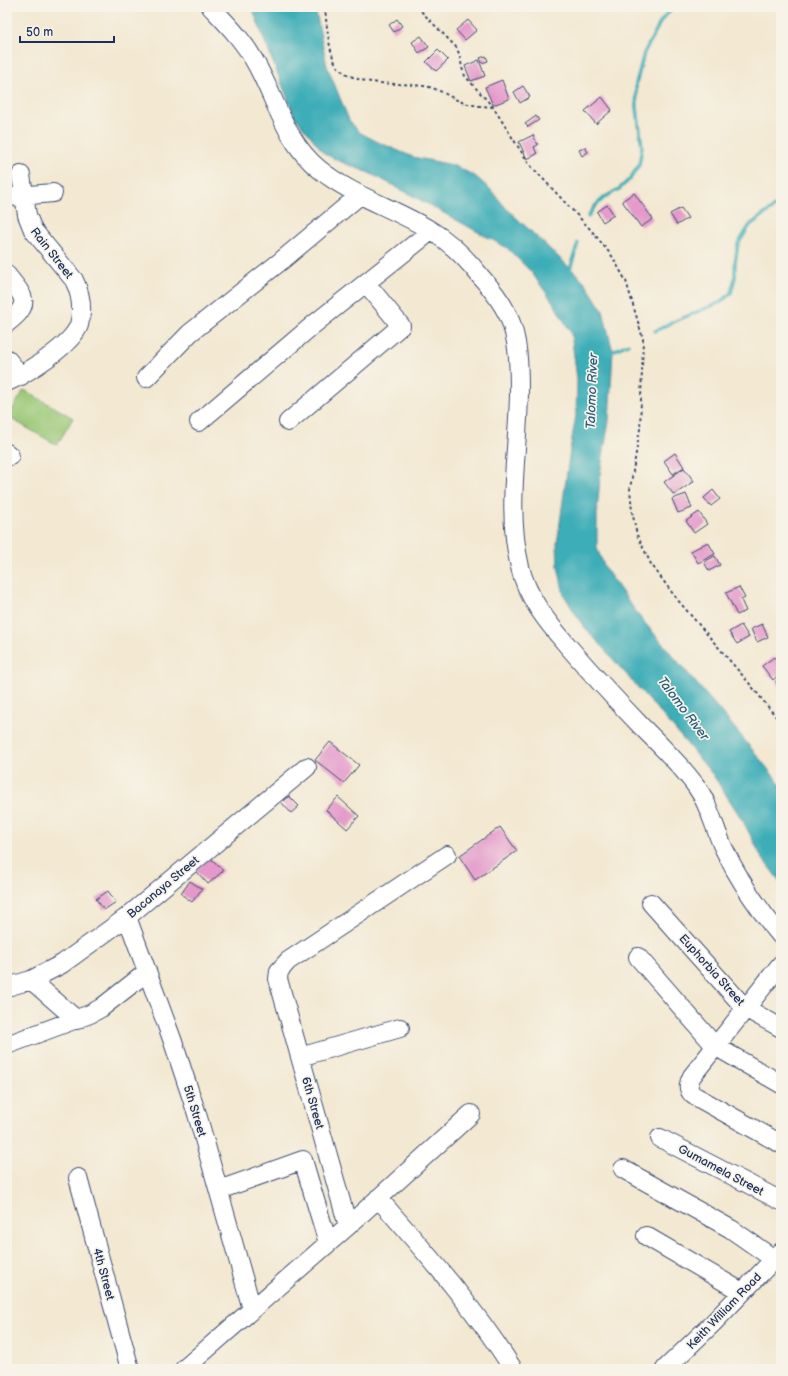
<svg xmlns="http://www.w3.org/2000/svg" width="788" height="1376" font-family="'Balsamiq Sans',sans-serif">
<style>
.green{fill:#99c775;stroke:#5a7b6a}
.water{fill:#3cadb7;stroke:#2c6e8a}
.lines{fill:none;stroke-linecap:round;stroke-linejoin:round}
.stream{stroke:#3cadb7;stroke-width:3.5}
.building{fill:#e499ca}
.minor-casing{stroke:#3b4b6f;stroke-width:20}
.path{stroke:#3b4b6f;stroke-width:2;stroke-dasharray:3 3;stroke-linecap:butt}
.minor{stroke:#fff;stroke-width:18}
.labels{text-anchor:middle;stroke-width:3.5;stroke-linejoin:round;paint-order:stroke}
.street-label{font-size:12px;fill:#1b2f5e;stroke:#f7f3e8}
.water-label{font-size:13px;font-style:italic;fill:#275b7d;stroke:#f7f3e8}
</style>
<rect width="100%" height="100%" fill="#f7f3e8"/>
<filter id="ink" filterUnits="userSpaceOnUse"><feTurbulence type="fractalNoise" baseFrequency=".025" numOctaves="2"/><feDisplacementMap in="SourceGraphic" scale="8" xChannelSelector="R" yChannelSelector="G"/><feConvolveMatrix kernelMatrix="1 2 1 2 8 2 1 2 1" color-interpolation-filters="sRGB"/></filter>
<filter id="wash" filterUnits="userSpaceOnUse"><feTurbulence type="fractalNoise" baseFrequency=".012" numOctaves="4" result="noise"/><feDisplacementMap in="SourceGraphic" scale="16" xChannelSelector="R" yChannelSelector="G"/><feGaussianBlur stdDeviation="0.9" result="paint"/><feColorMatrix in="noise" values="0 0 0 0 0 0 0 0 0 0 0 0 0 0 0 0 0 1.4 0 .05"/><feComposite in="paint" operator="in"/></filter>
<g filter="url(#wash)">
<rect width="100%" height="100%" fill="#f3e8d1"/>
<path class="green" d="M 24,390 L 73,418 L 57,445 L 8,417 Z"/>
<path class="water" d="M 252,7 L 315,7 L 327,66 L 349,120 L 359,132 L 378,142 L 413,157 L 453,165 L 475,176 L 491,190 L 506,208 L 584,281 L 603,311 L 613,352 L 609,421 L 601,468 L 597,511 L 597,548 L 605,568 L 639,616 L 738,732 L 781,785 L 781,883 L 762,858 L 743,821 L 713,775 L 672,726 L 581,623 L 564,595 L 558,566 L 557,544 L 570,450 L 576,415 L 577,379 L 571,333 L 553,302 L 531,272 L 507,248 L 402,190 L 369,173 L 339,161 L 325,154 L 295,117 L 265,42 Z"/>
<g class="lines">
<path class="stream" d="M 588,216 L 595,206 L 605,197 L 619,189 L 630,179 L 639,165 L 642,147 L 637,108 L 636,84 L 644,53 L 661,21 L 673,7
M 569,273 L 578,243
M 655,331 L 673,322 L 721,302 L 731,293 L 735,277 L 735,263 L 738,244 L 750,225 L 781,202
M 609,353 L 628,344"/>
</g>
<g id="blocks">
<path class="building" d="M 397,19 L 402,26 L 394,32 L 389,25 Z
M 468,20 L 477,30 L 465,40 L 456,30 Z
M 421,36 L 429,47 L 419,53 L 412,42 Z
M 438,50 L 448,60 L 436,71 L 426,62 Z
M 486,56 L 488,61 L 482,63 L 480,58 Z
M 479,60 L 485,76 L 471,81 L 465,66 Z
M 502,80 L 509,99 L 493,105 L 485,87 Z
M 523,86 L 530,97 L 520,103 L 514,92 Z
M 602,97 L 612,110 L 596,124 L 585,111 Z
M 536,116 L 539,120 L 528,127 L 525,124 Z
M 533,135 L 538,145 L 534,147 L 537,154 L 527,159 L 519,142 Z
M 585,147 L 588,152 L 582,156 L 579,150 Z
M 634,193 L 653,219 L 641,227 L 622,201 Z
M 607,205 L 614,215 L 603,222 L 597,212 Z
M 681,208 L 688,218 L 677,225 L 670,214 Z
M 675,453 L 684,467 L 673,474 L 664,461 Z
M 684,468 L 694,481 L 674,495 L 664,482 Z
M 713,490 L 720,499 L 711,506 L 704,498 Z
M 686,494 L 692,508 L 678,513 L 672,499 Z
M 699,512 L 707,524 L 694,533 L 686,521 Z
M 708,542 L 715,554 L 698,563 L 691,551 Z
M 715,556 L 720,565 L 709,571 L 704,562 Z
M 739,587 L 745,598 L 741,600 L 746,611 L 737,615 L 726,593 Z
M 762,624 L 768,637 L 757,642 L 751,629 Z
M 741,625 L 749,637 L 737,644 L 729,632 Z
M 774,657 L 781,665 L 781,673 L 773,680 L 762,666 Z
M 781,678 L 781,692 L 776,681 Z
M 330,742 L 359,765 L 344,783 L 315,760 Z
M 289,796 L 299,806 L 291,813 L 282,803 Z
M 338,797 L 359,816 L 347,829 L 326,810 Z
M 500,827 L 517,851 L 475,880 L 459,856 Z
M 210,857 L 223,871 L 208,884 L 195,870 Z
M 190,881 L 202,889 L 192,902 L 181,894 Z
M 108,891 L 116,902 L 104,910 L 96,899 Z"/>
</g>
</g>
<g filter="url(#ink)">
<use href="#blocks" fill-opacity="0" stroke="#3b4b6f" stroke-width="1"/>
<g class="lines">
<g class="minor-casing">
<path id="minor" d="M 211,7 C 227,24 243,40 254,60 C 275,96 285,142 319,169 C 352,196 394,208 430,230 C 450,242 467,259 481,277 C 491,288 501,301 508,315 C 519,340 519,367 519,394 C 518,452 506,510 520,567 C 527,597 547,622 567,645 C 591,673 616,700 641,726 C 660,745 680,764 696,786 C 710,805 714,828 724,849 C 739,880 759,910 781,936
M 7,197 L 53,193
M 7,275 C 24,297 33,303 7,323
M 7,359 L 21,376
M 146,378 L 190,333 L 281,261 L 360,195
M 7,382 C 26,374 72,345 79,325 C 83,310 81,294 74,280 L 33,230 L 27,215 L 21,175
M 199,422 L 313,325 L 431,231
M 288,422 L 401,326 L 366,283
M 7,453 L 10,456
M 651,903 L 745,1008 L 781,1028
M 127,917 L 172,1039 L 197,1114 L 252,1309
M 638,957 L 715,1046 L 781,1084
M 781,964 L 692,1076 C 688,1084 687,1089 693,1095 L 781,1144
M 31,980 L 77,1020
M 7,987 L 31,980 L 62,964 L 127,917 L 307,767
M 7,1045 L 90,1014 L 101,1008 L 147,972
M 300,1057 L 400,1028
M 660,1138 L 781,1201
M 623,1169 L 731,1229 L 774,1259
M 78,1178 L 130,1369
M 219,1190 L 303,1160 L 328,1243
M 378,1198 C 426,1253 474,1307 513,1369
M 348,1226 L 278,979 L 279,971 L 288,961 L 447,855
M 646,1236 L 742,1292
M 184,1369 L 348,1226 L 471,1114
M 665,1369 L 713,1323 L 781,1252"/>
</g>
<path class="path" d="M 325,7 C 326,20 329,57 338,67 C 358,89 401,81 429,87 C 441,90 451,98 462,102 C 472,106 483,106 493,107
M 417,7 L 456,47 L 460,56 L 462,68 L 465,76 L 493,107 L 529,164 L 591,230 L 612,256 L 626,281 L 643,339 L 640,429 L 630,489 L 632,511 L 637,535 L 651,564 L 676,598 L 749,683 L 781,723"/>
<use href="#minor" class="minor"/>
</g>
</g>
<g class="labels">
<g class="street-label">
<text transform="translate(52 253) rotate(52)" y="4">Rain Street</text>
<text transform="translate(163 887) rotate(-40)" y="4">Bacanaya Street</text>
<text transform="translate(712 970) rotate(48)" y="4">Euphorbia Street</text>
<text transform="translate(313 1103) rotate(74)" y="4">6th Street</text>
<text transform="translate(195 1111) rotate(73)" y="4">5th Street</text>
<text transform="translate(721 1170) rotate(28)" y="4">Gumamela Street</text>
<text transform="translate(104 1274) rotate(75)" y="4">4th Street</text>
<text transform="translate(724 1311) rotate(-46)" y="4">Keith William Road</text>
</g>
<g class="water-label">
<text transform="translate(591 391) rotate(-88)" y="5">Talomo River</text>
<text transform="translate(684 708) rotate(53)" y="5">Talomo River</text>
</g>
</g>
<rect width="788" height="1376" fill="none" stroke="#f7f3e8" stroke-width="24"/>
<path d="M20 36v6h94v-6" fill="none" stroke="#1b2f5e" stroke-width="2"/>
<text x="26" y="36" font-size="12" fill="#1b2f5e" stroke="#f7f3e8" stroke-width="3" paint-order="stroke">50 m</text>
</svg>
